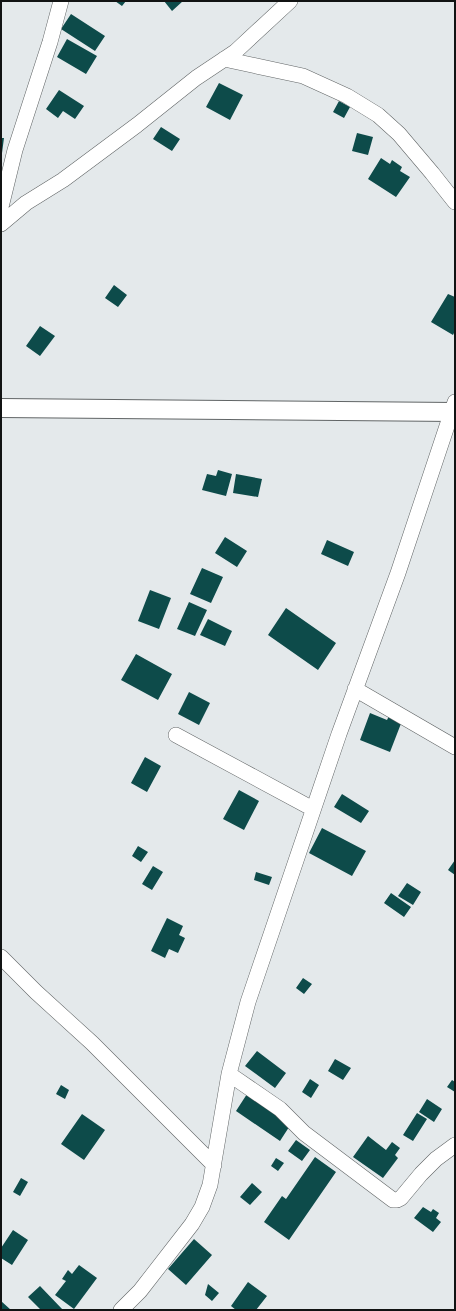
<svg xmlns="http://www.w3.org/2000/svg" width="456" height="1311" font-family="'Noto Serif',serif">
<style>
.building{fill:#0d4b4a}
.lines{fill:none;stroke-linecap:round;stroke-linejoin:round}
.minor-casing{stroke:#616566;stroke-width:16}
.tertiary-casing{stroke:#616566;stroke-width:20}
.minor{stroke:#fff;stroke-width:15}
.tertiary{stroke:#fff;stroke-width:18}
</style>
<rect width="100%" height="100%" fill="#e4e9eb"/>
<path class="building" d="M 115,1 L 126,1 L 122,6 Z
M 164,1 L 183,1 L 172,11 Z
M 71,14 L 105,36 L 95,51 L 61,29 Z
M 67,39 L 97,56 L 86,74 L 57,57 Z
M 219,83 L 243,95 L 230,120 L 206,107 Z
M 59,90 L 84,106 L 75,119 L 63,111 L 58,118 L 46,109 Z
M 339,101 L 350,107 L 344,118 L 333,112 Z
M 161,127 L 180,139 L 172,151 L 153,139 Z
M 357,133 L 373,137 L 368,155 L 352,151 Z
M 1,138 L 4,138 L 2,153 L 1,153 Z
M 381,158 L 390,164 L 392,160 L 402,167 L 400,171 L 410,177 L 396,197 L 368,179 Z
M 114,285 L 127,295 L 118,307 L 105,298 Z
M 448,294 L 455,297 L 455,331 L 453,335 L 431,322 Z
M 40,326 L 55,336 L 40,356 L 26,346 Z
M 218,470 L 232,474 L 226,496 L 202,490 L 207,474 L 216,476 Z
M 236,474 L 262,479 L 258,497 L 233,493 Z
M 225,537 L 247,551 L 237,567 L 215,553 Z
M 327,540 L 354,552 L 348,566 L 321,554 Z
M 202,568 L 223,577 L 211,603 L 190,594 Z
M 150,590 L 171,598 L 159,629 L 138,621 Z
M 189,602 L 207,610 L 195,636 L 177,629 Z
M 286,608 L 336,643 L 318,670 L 268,635 Z
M 208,619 L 232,631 L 225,646 L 200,635 Z
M 136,654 L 172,674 L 158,700 L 121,680 Z
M 189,692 L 210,703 L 199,725 L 178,714 Z
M 370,713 L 387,720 L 389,716 L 402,721 L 390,752 L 360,740 Z
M 145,757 L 161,766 L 147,792 L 131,783 Z
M 239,790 L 259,801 L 244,830 L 223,819 Z
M 342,794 L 369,811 L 361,823 L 334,807 Z
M 322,828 L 366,851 L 352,876 L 309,853 Z
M 138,846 L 148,852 L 141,862 L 132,856 Z
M 455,860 L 455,875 L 448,870 Z
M 153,866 L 163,872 L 152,890 L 142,884 Z
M 256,872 L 272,877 L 269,885 L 254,880 Z
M 407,883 L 421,892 L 413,905 L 398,896 Z
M 391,893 L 411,907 L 404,917 L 384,903 Z
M 167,918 L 183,926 L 179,935 L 185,938 L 178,953 L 169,949 L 165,958 L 151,951 Z
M 303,978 L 312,984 L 304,994 L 296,988 Z
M 257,1051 L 286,1073 L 275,1088 L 245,1066 Z
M 335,1059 L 351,1068 L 343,1080 L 328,1071 Z
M 310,1079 L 319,1085 L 311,1098 L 302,1092 Z
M 452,1080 L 455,1082 L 455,1092 L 447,1087 Z
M 61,1085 L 69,1090 L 65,1099 L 56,1094 Z
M 247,1094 L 291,1124 L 280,1141 L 236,1111 Z
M 427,1099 L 442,1109 L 434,1122 L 419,1112 Z
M 417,1113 L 427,1119 L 413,1141 L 403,1135 Z
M 82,1114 L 105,1130 L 84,1160 L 61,1144 Z
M 368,1136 L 386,1150 L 392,1142 L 400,1148 L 395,1155 L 398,1158 L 383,1178 L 353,1157 Z
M 296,1140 L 310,1150 L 302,1161 L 288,1151 Z
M 315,1157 L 336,1172 L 289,1240 L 264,1222 L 282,1196 L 286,1199 Z
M 276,1158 L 284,1163 L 278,1171 L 271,1166 Z
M 21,1178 L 28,1182 L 20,1196 L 13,1192 Z
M 252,1183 L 262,1192 L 250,1205 L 240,1197 Z
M 423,1207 L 431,1212 L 433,1209 L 439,1213 L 436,1218 L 441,1222 L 433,1232 L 414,1218 Z
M 13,1230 L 28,1240 L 12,1265 L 1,1258 L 1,1248 Z
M 194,1239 L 212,1255 L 186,1285 L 168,1269 Z
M 79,1265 L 97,1278 L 74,1309 L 55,1295 L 66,1281 L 62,1279 L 68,1270 L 72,1274 Z
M 248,1282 L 267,1296 L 256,1310 L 236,1310 L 231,1306 Z
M 208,1284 L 219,1293 L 212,1301 L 205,1295 Z
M 40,1286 L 63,1310 L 41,1310 L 28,1297 Z
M 1,1301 L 11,1310 L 1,1310 Z"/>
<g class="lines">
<g class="minor-casing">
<path id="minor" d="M 224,59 L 303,76 L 347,96 L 378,115 L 399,134 L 432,173 L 455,202
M 1,207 L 15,150 L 50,42 L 61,1
M 1,224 L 26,203 L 63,180 L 137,125 L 196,78 L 235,52 L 290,1
M 355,689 L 455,747
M 176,735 L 313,809
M 1,957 L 36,992 L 92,1043 L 214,1165
M 229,1074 L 280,1109 L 304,1133 L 393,1200 L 397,1200 L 401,1198 L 421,1174 L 436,1159 L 455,1145
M 121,1310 L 140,1291 L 192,1224 L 202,1207 L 210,1185 L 229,1074 L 248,1002 L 339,734 L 398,573 L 455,402"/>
</g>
<g class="tertiary-casing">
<path id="tertiary" d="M 1,408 L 455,412"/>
</g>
<use href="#minor" class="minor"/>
<use href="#tertiary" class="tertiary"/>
</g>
<rect width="456" height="1311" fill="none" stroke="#111313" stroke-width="4"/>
</svg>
